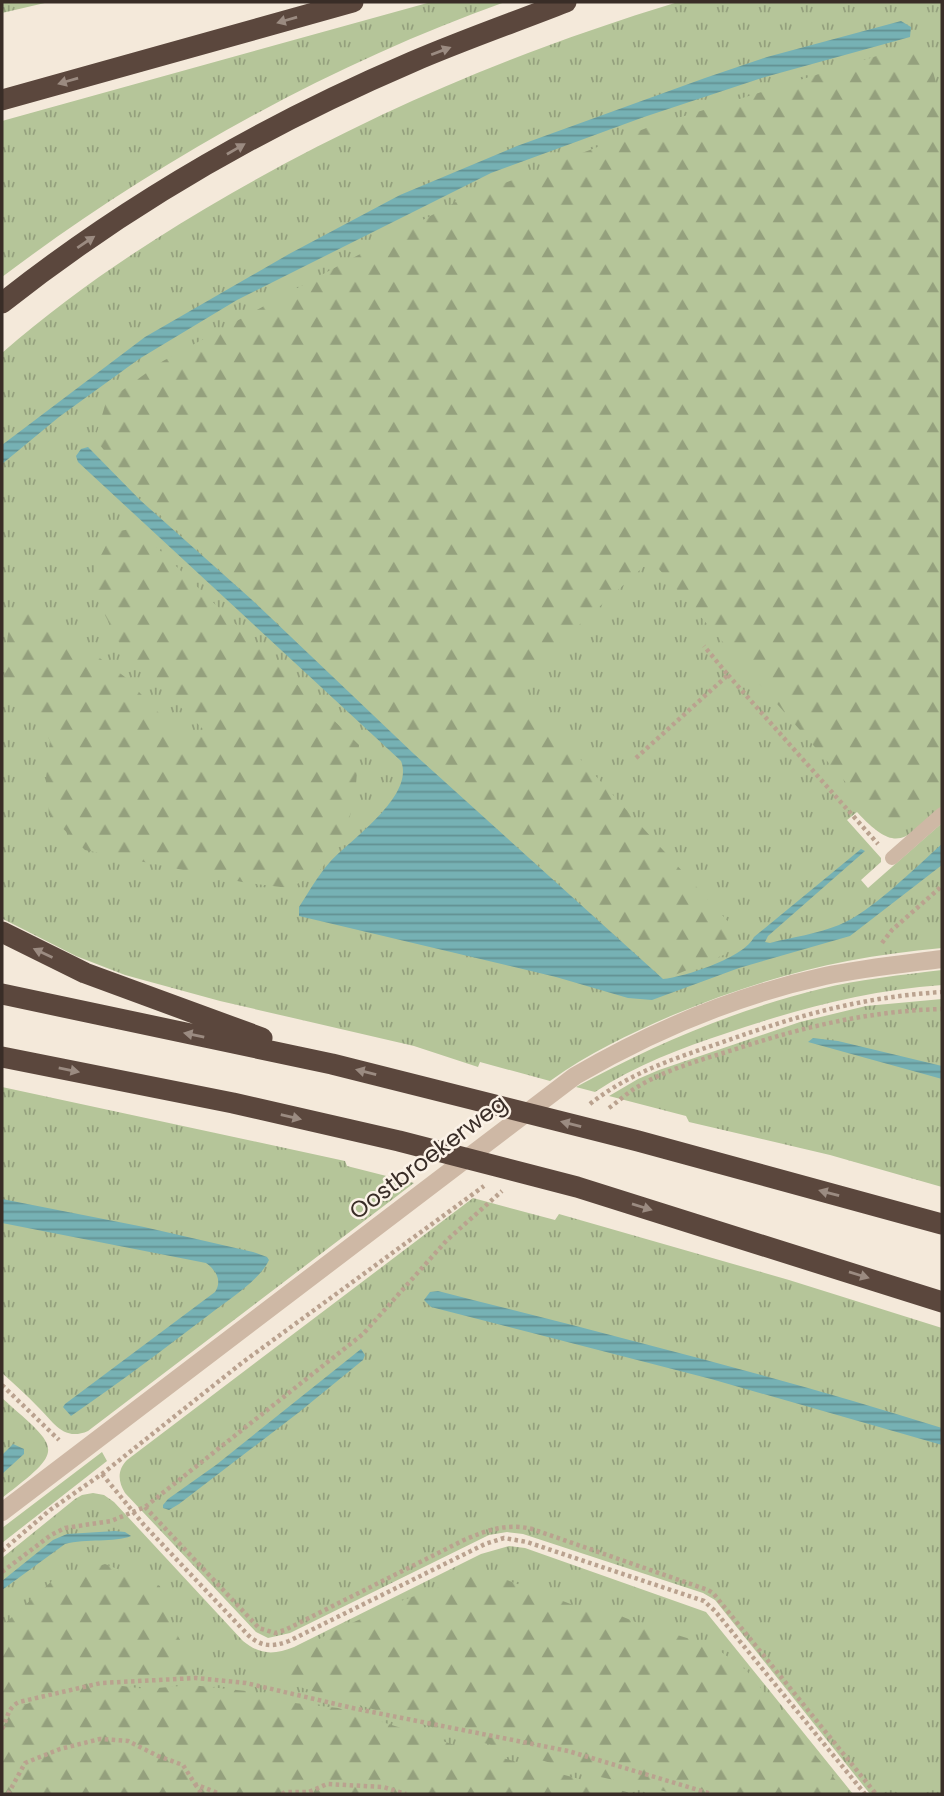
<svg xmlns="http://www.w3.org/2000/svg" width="944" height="1796" font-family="Poppins,sans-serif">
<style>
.grass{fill:url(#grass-tufts)}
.forest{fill:url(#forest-firs)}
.water{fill:url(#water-rules)}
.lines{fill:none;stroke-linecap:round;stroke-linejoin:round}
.path{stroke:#baa28f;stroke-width:4.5;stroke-dasharray:3.5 3.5;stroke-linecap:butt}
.service{stroke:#ceb8a5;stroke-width:14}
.tertiary{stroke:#ceb8a5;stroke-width:18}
.motorway{stroke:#5b473d;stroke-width:21}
.oneway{fill:#9b8b81}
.labels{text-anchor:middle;stroke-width:5;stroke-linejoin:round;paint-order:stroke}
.street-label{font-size:23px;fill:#392d27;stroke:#fbf2e7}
</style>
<defs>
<pattern id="grass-tufts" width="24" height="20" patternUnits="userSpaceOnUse" patternTransform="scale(1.75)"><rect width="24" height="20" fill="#b5c599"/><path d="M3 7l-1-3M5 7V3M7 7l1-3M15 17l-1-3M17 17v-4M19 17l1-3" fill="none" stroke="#94a07d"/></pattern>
<pattern id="forest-firs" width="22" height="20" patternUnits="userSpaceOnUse" patternTransform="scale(1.75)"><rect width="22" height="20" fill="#b5c599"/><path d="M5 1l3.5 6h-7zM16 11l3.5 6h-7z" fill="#94a07d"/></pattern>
<pattern id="water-rules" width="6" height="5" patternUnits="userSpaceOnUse" patternTransform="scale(1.75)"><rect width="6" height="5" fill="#76b1b4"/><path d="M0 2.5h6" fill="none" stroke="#629092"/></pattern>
</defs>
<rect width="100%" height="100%" fill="#f4e9da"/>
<path class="grass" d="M 2,2 L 49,2 L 2,13 Z
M 431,2 L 505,2 C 328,65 152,164 2,277 L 2,121 Z
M 678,2 L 942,2 L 942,808 C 904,841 896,854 857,812 L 847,820 L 881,858 L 881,862 L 861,880 L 868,888 L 942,823 L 942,948 C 843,957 764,977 673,1015 C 629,1034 589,1053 550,1081 L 480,1062 L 478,1067 L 414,1046 L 220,1001 L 125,975 L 76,956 L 3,919 L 2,353 C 73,291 150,240 232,193 C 375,111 520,50 678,2 Z
M 942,970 L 942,985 C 864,991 801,1008 727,1033 C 681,1048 636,1065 595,1092 L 576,1087 C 653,1045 735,1010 820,989 C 860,979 902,975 942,970 Z
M 942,999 L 942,1187 L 830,1155 L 689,1122 L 686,1116 L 609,1096 L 638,1079 L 659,1070 L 800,1022 L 866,1006 Z
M 2,1087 L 345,1161 L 347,1166 L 414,1183 L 88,1431 C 63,1442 53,1421 38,1407 C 27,1395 14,1384 2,1373 Z
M 473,1198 L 555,1220 L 559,1214 L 789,1280 L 942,1328 L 942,1794 L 870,1794 L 715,1600 L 703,1593 L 523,1534 L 507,1532 L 489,1535 L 290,1633 L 268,1638 L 256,1632 L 125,1493 C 118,1482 117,1470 127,1460 Z
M 2,1398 C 60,1450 67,1448 2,1498 Z
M 102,1452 L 107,1461 L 2,1543 L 2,1528 Z
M 93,1493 L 104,1495 L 114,1502 L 243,1641 C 260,1655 274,1655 294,1647 L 481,1554 L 509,1546 L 525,1548 L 706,1612 L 853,1794 L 2,1794 L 2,1558 L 75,1499 L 82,1495 Z"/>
<path class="forest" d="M 912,45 L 928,53 L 942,105 L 942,795 L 908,826 L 884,826 L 651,560 L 513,685 L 732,926 L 736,942 L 726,954 L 670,977 L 660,976 L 145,501 L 95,439 L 106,402 L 163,361 L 456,202 L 649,127 Z
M 137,528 L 359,745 L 355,798 L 343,841 L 317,874 L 289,888 L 247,883 L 85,850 L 49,815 L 46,778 L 50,741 L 33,710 L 6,692 L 4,664 L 11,613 L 34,609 L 125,677 L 184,740 L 206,732 L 124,652 L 90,586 L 97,563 L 113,532 Z
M 105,1564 L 160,1586 L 164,1612 L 194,1664 L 185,1677 L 128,1679 L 86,1677 L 57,1692 L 37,1698 L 9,1701 L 2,1710 L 2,1626 L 52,1581 Z
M 473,1575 L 507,1580 L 576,1606 L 606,1610 L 638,1623 L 713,1646 L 746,1670 L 847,1794 L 677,1794 L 587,1774 L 303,1688 L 275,1676 L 273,1664 L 332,1632 L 398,1602 Z
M 91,1682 L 146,1689 L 191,1685 L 246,1691 L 286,1702 L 338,1708 L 455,1745 L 634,1794 L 2,1794 L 2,1716 L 15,1708 Z"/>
<path class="water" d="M 901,21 L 911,27 L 910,37 L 765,77 L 644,117 L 491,173 L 237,300 L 139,359 L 59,417 L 2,464 L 2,445 L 145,337 L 289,254 L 400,195 L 517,146 L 705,78 L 767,57 Z
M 88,447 L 140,500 L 251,599 L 414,754 L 663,979 C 685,977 745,957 754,937 L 861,849 L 865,851 L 768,936 L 765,942 L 770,943 C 793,937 817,934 839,925 C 870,913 916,867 942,844 L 942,865 L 850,936 L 739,968 L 652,1000 L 628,998 L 556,977 L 299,916 L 299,907 C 309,892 318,875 330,862 C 351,839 415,796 401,761 L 78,462 L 76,456 L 81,449 Z
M 813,1038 L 838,1041 L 942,1066 L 942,1079 L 808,1042 Z
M 2,1199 L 144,1227 L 253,1252 L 267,1257 L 269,1260 C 260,1280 227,1301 210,1314 C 164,1349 119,1383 71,1416 L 63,1407 L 65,1404 L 215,1292 C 222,1281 217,1271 206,1263 L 2,1223 Z
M 438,1291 C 607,1334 776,1376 942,1428 L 942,1445 L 711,1379 L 431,1307 L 424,1300 L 430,1292 Z
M 361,1349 L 365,1355 L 363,1360 L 298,1413 L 179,1504 L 169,1510 L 163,1508 L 163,1505 L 168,1499 L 216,1465 Z
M 13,1444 L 24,1449 L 24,1454 L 2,1474 L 2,1455 Z
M 115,1531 L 125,1532 L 131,1536 C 115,1543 86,1538 65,1544 L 2,1590 L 2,1581 L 53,1540 L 67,1534 Z"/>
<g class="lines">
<path class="path" d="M 728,675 L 878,844
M 636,758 L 728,675 L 704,646
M 882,943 L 892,930 L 942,886
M 590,1104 C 629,1073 673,1059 720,1043 C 796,1016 861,997 942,992
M 609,1108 C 619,1101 628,1092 639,1086 C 669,1068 705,1059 739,1048 C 807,1026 870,1011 942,1009
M 2,1385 L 59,1440
M 102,1474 L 144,1525 L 249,1636 C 262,1647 273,1647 289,1641 L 485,1544 L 504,1538 L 527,1542 L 704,1601 L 715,1611 L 865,1794
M 145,1507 L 259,1628 L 275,1633 L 285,1630 L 464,1540 C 487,1530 507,1523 532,1529 L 708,1590 L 713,1593 L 876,1794
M 2,1551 L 50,1510 L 102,1474 L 243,1362 L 484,1186
M 2,1572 L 51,1535 L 65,1528 L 111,1521 L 145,1507 L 363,1334 L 447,1240 L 502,1191
M 2,1729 C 8,1718 7,1708 19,1702 L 101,1683 L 196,1678 L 246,1683 L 357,1709 L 568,1751 L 712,1794
M 195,1784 L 202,1794
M 8,1794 L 25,1763 L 60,1749 L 100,1739 L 128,1741 L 158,1756 L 183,1765 L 195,1784 L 220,1794
M 282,1794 L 285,1792 L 309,1792 L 327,1784 L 383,1787 L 406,1794"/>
<path class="service" d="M 892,858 L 942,814"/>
<path class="tertiary" d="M 2,1512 L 575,1076 C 652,1031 738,995 825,976 C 864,968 903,964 942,959"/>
<path class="motorway" d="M 2,100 L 353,2
M 2,303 C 126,205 267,124 412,62 C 463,40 515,22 566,2
M 2,932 L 85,973 L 262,1038
M 2,994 L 332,1064 L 638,1141 L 942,1224
M 2,1057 L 233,1103 L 399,1141 L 577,1187 L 942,1302"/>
</g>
<defs><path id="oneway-solid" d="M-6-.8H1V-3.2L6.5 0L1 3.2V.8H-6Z" transform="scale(1.75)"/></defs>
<g class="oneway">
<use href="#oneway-solid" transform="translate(287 20) rotate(164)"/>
<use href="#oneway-solid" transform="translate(441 51) rotate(-21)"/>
<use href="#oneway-solid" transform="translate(68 81) rotate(164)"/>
<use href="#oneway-solid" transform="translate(236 149) rotate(-30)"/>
<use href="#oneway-solid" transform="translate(86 242) rotate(-34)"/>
<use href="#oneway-solid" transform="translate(43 953) rotate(-155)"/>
<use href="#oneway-solid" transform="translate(194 1035) rotate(-168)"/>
<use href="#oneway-solid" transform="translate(69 1070) rotate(11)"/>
<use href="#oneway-solid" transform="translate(366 1072) rotate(-166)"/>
<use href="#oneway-solid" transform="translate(291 1117) rotate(13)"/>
<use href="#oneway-solid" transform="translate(571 1124) rotate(-166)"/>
<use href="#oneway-solid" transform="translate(829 1193) rotate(-165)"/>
<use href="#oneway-solid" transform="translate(642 1207) rotate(17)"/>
<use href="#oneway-solid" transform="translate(859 1275) rotate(17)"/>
</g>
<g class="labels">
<g class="street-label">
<text transform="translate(428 1157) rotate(-37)" y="8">Oostbroekerweg</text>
</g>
</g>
<rect width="944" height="1796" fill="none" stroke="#392d27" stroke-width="7"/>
</svg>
